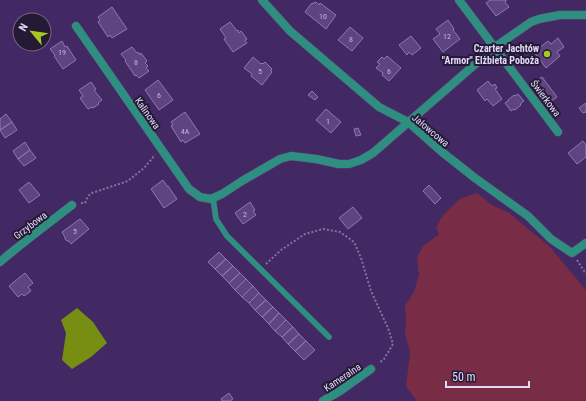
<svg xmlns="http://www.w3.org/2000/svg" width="586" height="401" font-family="'Roboto Condensed',sans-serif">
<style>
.green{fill:#782c46}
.water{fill:#768f12}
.building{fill:#5e4581;stroke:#9076b7}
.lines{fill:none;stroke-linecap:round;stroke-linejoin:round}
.service-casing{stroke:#5c457b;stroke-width:6}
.minor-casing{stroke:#5c457b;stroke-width:9}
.path{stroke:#8571a2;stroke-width:2;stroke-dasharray:2 2;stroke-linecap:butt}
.service{stroke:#2e8f81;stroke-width:5.5}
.minor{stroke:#2e8f81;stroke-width:8}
.poi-dot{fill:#a6c821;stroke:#241a34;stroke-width:1.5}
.labels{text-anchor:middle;stroke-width:4;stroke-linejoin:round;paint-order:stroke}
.number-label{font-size:8px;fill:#c2b2dc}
.poi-label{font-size:10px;font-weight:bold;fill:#e4d7fb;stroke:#241a34;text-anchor:end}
.street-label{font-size:10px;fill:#e4d7fb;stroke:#241a34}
</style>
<rect width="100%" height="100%" fill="#422963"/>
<path class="green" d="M 477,193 L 492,205 L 509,213 L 549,246 L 586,290 L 586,401 L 417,401 L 406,386 L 410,352 L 405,333 L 406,321 L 405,306 L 414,292 L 419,275 L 417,257 L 423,246 L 439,234 L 436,227 L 443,215 L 460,199 Z"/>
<path class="water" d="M 77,308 L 93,322 L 107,343 L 91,357 L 72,369 L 62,360 L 66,333 L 61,320 Z"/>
<path class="building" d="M 490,0 L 506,0 L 506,1 L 505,2 L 509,7 L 496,16 L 486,3 Z
M 316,2 L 319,5 L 320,3 L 336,15 L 326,29 L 305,12 L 311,4 Z
M 112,7 L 127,29 L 112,38 L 110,35 L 108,37 L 98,22 L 100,20 L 98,17 Z
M 448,20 L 454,29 L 453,30 L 460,39 L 443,52 L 433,39 L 440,34 L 436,29 Z
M 230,22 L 237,31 L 238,30 L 239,33 L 241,31 L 247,39 L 245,40 L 247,43 L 233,52 L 224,39 L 226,38 L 220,29 Z
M 350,27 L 363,38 L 352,51 L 338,40 Z
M 411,36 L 421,48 L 412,55 L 409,52 L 407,55 L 399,45 Z
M 558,38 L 564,47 L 557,52 L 560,56 L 546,68 L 534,52 L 548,41 L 551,44 Z
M 62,41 L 65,47 L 67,46 L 76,60 L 63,69 L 54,56 L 55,55 L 50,49 Z
M 132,47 L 137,53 L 138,52 L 140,55 L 141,53 L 147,61 L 145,63 L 148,66 L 146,68 L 149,71 L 139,78 L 136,75 L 135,76 L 125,61 L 126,60 L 121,54 Z
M 387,56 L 401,68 L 389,81 L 382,75 L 383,73 L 376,68 L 380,64 L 377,62 L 382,57 L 384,59 Z
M 253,57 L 261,64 L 262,63 L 263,64 L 265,62 L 272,69 L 271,71 L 272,72 L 262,85 L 251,76 L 252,74 L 244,68 Z
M 542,77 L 557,97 L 550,102 L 535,82 Z
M 158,80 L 173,100 L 159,110 L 145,90 Z
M 488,81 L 492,86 L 495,84 L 497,88 L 495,89 L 502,99 L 493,106 L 487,99 L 485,101 L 477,90 Z
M 91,82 L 96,89 L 94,90 L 102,100 L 98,103 L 99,104 L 93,108 L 92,107 L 88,109 L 80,98 L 83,96 L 79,90 Z
M 312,91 L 318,97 L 315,100 L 308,95 Z
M 518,94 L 524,101 L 520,104 L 521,105 L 515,110 L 514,109 L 511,111 L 505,103 L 508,101 L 508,100 L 514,95 L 515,96 Z
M 586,103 L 586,113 L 585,112 L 583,113 L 579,108 Z
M 326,109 L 341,122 L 331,133 L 316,120 Z
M 185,112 L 200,134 L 185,143 L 183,140 L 181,142 L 171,126 L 173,125 L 171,122 Z
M 6,114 L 12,122 L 0,130 L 0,119 Z
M 12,122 L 17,130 L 5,138 L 0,130 Z
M 358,128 L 361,135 L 356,136 L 354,129 Z
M 583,141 L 586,145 L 586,157 L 577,164 L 568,153 Z
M 25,142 L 30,150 L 18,159 L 13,151 Z
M 30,150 L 36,158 L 24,166 L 18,159 Z
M 163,180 L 167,186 L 168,186 L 177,199 L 164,208 L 151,189 Z
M 29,182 L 40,195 L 29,203 L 19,190 Z
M 429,185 L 441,198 L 435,204 L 423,191 Z
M 250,202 L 255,210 L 253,211 L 256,215 L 243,224 L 235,213 Z
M 353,207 L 362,218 L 348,229 L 339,218 Z
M 80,219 L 89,229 L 71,244 L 69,241 L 67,241 L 65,239 L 65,237 L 62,232 Z
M 219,252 L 226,259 L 215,269 L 208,262 Z
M 226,259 L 233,266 L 222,276 L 215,269 Z
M 233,266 L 240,273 L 229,283 L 222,276 Z
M 25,273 L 33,283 L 28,287 L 31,291 L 24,296 L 22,294 L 18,297 L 9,286 Z
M 240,273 L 246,279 L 235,290 L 229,283 Z
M 246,279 L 253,286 L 242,297 L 235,290 Z
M 253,286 L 259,293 L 249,303 L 242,297 Z
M 259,293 L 266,300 L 255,310 L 249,303 Z
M 266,300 L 273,307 L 262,317 L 255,310 Z
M 273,307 L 279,313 L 269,324 L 262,317 Z
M 279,313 L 286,320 L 275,331 L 269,324 Z
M 286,320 L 293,327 L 282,337 L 275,331 Z
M 293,327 L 299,334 L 288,344 L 282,337 Z
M 299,334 L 306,341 L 295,351 L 288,344 Z
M 306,341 L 315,350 L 304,360 L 295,351 Z
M 229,393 L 233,399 L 230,401 L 222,401 L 221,399 Z"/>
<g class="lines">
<g class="service-casing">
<path id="service" d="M 213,198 L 216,219 L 227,236 L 329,337"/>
</g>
<g class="minor-casing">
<path id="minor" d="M 262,0 L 290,31 L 379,107 L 408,122 L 442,152 L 475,178 L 528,216 L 551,239 L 572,253 L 586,243
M 459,0 L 558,132
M 76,26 L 189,189 L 200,197 L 211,199 L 222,194 L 242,181 L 280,159 L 291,156 L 316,159 L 339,164 L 349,164 L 361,160 L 373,153 L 495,47 L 531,22 L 539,19 L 560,15 L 586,15
M 0,262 C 23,242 48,224 72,205
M 323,401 L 340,391 L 371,369"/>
</g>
<path class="path" d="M 81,203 L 85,203 L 88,196 L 92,193 L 128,181 L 144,168 L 155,155
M 577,260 L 586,274
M 266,264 L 281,250 L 305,234 L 323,229 L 340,232 L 354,242 L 361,258 L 371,291 L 388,328 L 393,344 L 384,359 L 379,363"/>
<use href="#service" class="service"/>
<use href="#minor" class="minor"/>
</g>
<circle class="poi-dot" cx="547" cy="54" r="4"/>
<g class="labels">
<g class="number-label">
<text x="323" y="19">10</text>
<text x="447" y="39">12</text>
<text x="351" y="42">8</text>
<text x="62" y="55">19</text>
<text x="136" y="65">8</text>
<text x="260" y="74">5</text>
<text x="389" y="74">6</text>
<text x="159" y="98">6</text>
<text x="328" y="124">1</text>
<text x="185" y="134">4A</text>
<text x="245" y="217">2</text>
<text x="75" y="234">5</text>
</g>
<g class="poi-label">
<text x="539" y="52">Czarter Jachtów<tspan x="539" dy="12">"Armor" Elżbieta Poboża</tspan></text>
</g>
<g class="street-label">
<text transform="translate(546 98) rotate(53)" y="4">Świerkowa</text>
<text transform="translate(148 113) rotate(55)" y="4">Kalinowa</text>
<text transform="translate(431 130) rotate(40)" y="4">Jałowcowa</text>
<text transform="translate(30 225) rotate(-37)" y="4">Grzybowa</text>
<text transform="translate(342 377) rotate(-34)" y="4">Kameralna</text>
</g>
</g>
<g transform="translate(32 32) rotate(299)"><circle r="19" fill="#241a34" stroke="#716684"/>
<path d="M0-3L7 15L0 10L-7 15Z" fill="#a6c821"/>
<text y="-6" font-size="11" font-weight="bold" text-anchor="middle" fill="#e4d7fb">N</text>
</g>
<path d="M446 381v6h83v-6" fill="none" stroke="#e4d7fb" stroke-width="2"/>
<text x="452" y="381" font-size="12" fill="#e4d7fb" stroke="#241a34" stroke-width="3" paint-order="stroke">50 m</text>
</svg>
